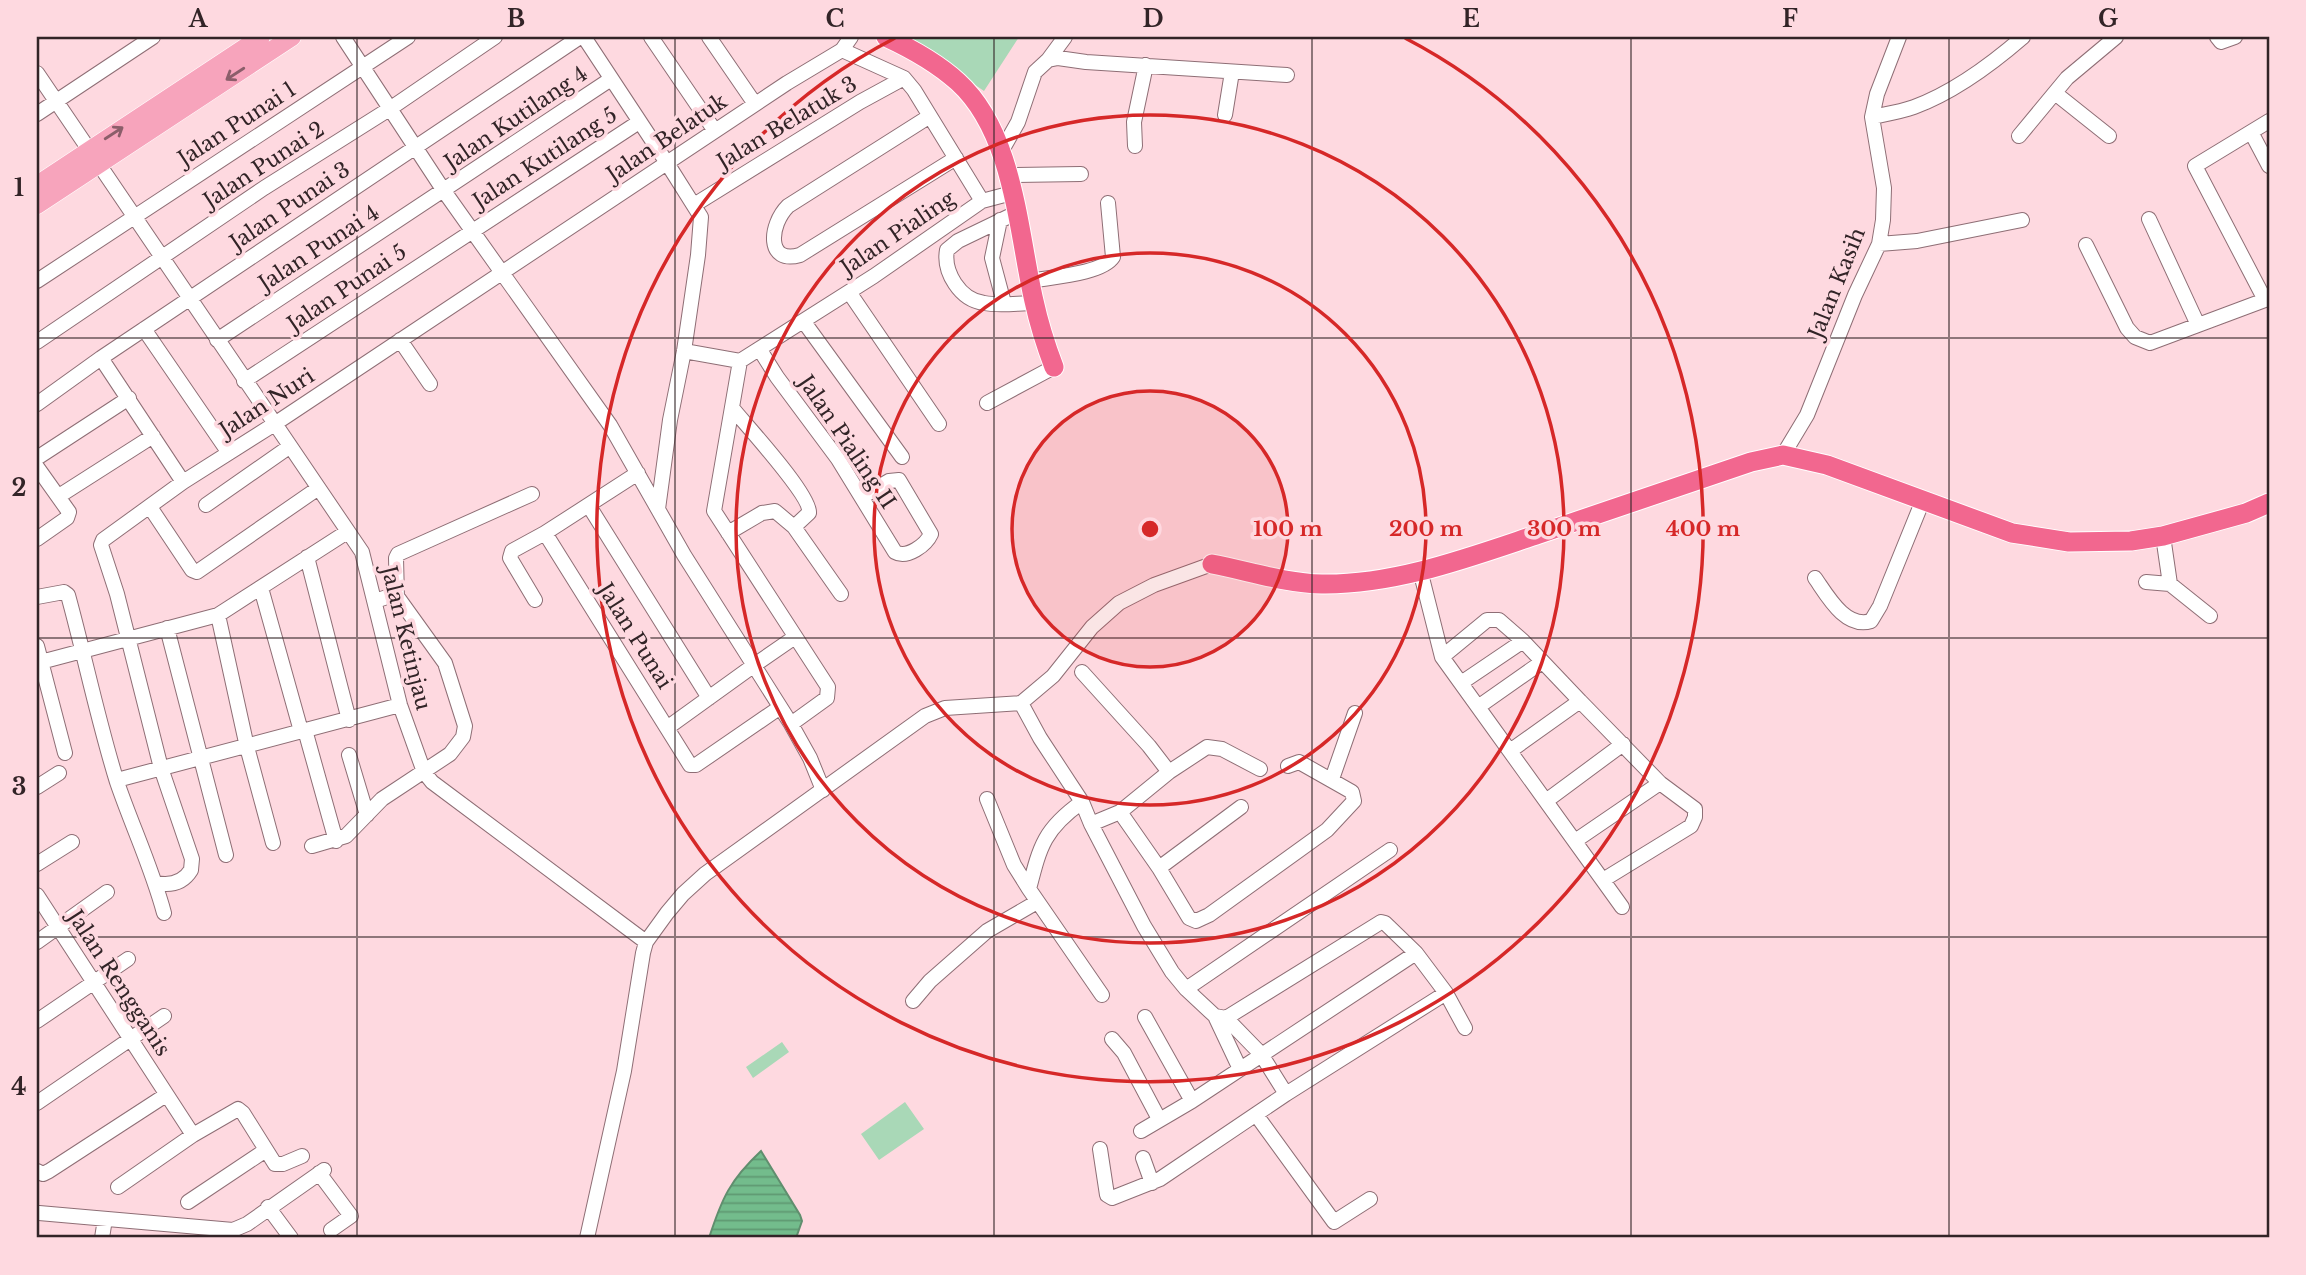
<svg xmlns="http://www.w3.org/2000/svg" width="2306" height="1275" font-family="'Libre Baskerville',serif">
<style>
.pitch{fill:#a9d8b7}
.water{fill:url(#water-rules);stroke:#608e6e;stroke-width:2}
.lines{fill:none;stroke-linecap:round;stroke-linejoin:round}
.minor-casing{stroke:#8e6e75;stroke-width:16}
.major-casing{stroke:#fff;stroke-width:19}
.highway-casing{stroke:#fff;stroke-width:21}
.minor{stroke:#fff;stroke-width:14}
.major{stroke:#f7a4bc;stroke-width:18}
.highway{stroke:#f2678f;stroke-width:19}
.oneway{stroke:#8b5e6a}
.grid{fill:none;stroke:#322427;stroke-width:2;stroke-opacity:0.55}
.ring{fill:none;stroke:#d62828;stroke-width:3.5}
.labels{text-anchor:middle;stroke-width:7;stroke-linejoin:round;paint-order:stroke}
.street-label{font-size:21px;fill:#322427;stroke:#fed9e0}
.centre{fill:#d62828;stroke:#fed9e0;stroke-width:3.5}
.ring-label{font-size:21px;text-anchor:middle;font-weight:bold;fill:#d62828;stroke:#fed9e0;stroke-width:7;stroke-linejoin:round;paint-order:stroke}
.neatline{fill:none;stroke:#322427;stroke-width:2.5}
.grid-label{font-size:23px;text-anchor:middle;font-weight:bold;fill:#322427}
</style>
<defs>
<pattern id="water-rules" width="6" height="5" patternUnits="userSpaceOnUse" patternTransform="scale(1.75)"><rect width="6" height="5" fill="#73bc8c"/><path d="M0 2.5h6" fill="none" stroke="#5f9972"/></pattern>
</defs>
<rect width="100%" height="100%" fill="#fed9e0"/>
<path class="pitch" d="M 905,37 L 1019,37 L 984,91 Z
M 782,1042 L 789,1052 L 753,1078 L 746,1067 Z
M 905,1102 L 924,1129 L 879,1160 L 861,1134 Z"/>
<path class="water" d="M 761,1151 L 800,1215 L 802,1221 L 796,1238 L 709,1238 C 722,1198 730,1180 761,1151 Z"/>
<g class="lines">
<g class="minor-casing">
<path id="minor" d="M 343,37 L 444,191 L 610,425 L 684,555 L 791,724 L 810,758 L 823,790
M 584,37 L 667,163 L 701,217 L 698,255 L 684,351 L 670,420 L 658,509
M 651,37 L 715,131
M 709,37 L 755,104
M 2217,37 L 2221,42 L 2235,37
M 1048,60 L 1065,37
M 37,73 L 362,552 L 400,705 L 424,772 L 432,782 L 646,942
M 2055,93 L 2109,136
M 37,114 L 153,37
M 1225,115 L 1232,72
M 930,116 L 788,206 C 769,225 766,265 800,255 L 956,158
M 1872,117 C 1886,114 1900,112 1914,107 C 1952,93 1993,63 2023,37
M 2269,121 L 2195,166 L 2265,300 L 2269,299
M 2251,132 L 2269,166
M 2019,136 L 2067,78 L 2116,37
M 1135,146 L 1134,122 L 1146,65
M 1001,152 L 1018,122 L 1035,72 L 1048,60 L 1058,58 L 1086,62 L 1287,75
M 1007,175 L 1081,174
M 982,201 L 1012,193
M 694,205 L 860,102 L 904,78
M 1016,213 L 958,241 L 947,250 C 943,272 960,300 984,303 C 1000,306 1018,303 1034,303
M 2149,219 L 2198,325
M 1000,220 L 992,258 L 1004,303
M 1879,244 L 1917,241 L 2022,220
M 2086,245 L 2127,328 L 2135,337 L 2150,343 L 2265,300
M 37,281 L 408,37
M 1030,281 C 1051,277 1102,274 1113,257 L 1108,203
M 849,292 L 939,424
M 804,322 L 902,457
M 144,329 L 229,453
M 217,340 L 611,79
M 400,340 L 430,384
M 37,342 L 264,188 L 391,108 L 495,37
M 760,350 L 777,377 L 838,459 L 895,552 C 907,559 926,545 931,534 L 899,480 L 889,481 L 862,497
M 684,351 L 740,361 L 874,276 L 982,201 L 914,90 L 904,78 L 842,50
M 101,358 L 183,482
M 740,361 L 714,511 L 828,687 L 827,698 L 791,724
M 244,381 L 639,122
M 987,403 L 1054,367
M 37,404 L 101,358 L 580,37
M 733,409 C 747,426 812,497 809,513 L 794,527
M 1783,455 L 1807,415 L 1855,295 L 1879,244 L 1883,220 L 1884,188 L 1872,117 L 1877,94 L 1899,37
M 37,458 L 129,398
M 37,467 L 69,512 L 67,518 L 37,539
M 638,473 L 545,533 L 690,765 L 696,765 L 779,708
M 59,496 L 153,436
M 206,505 L 289,447
M 589,506 L 709,698
M 150,507 L 192,570 L 197,572 L 317,489
M 728,533 L 762,513 L 775,511 L 794,527 L 841,594
M 2163,536 L 2170,584 L 2210,616
M 307,557 L 349,720
M 1420,570 L 1442,657 L 1622,907
M 1815,578 C 1827,595 1845,629 1871,621 L 1880,606 L 1923,500
M 2146,582 L 2170,584
M 261,588 L 301,731
M 37,597 L 64,592 L 68,595 C 85,657 98,721 117,782 C 132,826 152,868 164,913
M 397,598 L 396,558 L 398,554 L 532,494
M 535,600 L 510,558 L 512,551 L 545,533
M 218,615 L 247,747 L 273,843
M 167,628 L 226,855
M 37,646 L 65,753
M 1442,657 L 1487,620 L 1499,620 L 1523,641 L 1580,701 L 1510,751
M 37,663 L 218,615 L 347,532
M 1082,672 L 1149,746 L 1169,772
M 1461,683 L 1523,641
M 1021,703 L 1040,738 L 1082,802 L 1091,824 L 1144,926 L 1172,972 L 1186,989 L 1215,1016 L 1226,1018 L 1261,1054 L 1286,1094
M 1478,707 L 1542,662
M 667,728 L 753,666 L 795,637
M 305,730 L 336,841
M 349,755 L 367,815
M 1260,769 L 1222,749 L 1207,747 L 1169,772 L 1120,812 L 1159,868 L 1189,918 L 1196,921 L 1209,915 L 1327,830 L 1354,801 L 1352,792 L 1299,762 L 1288,766
M 1332,779 L 1355,713
M 117,780 L 400,705
M 37,787 L 59,773
M 987,799 L 1014,865 L 1029,889
M 1546,801 L 1623,744
M 1082,802 C 1044,829 1040,846 1029,889 L 1102,995
M 1091,824 L 1120,812
M 1575,841 L 1660,783 L 1580,701
M 312,846 L 346,836 L 382,799 L 450,754 L 463,737 L 465,726 L 445,663 L 399,599 L 390,596 L 375,601
M 37,864 L 72,842
M 1159,868 L 1241,807
M 1603,880 L 1691,826 L 1695,817 L 1695,809 L 1660,783
M 156,883 C 171,886 183,883 191,870 L 192,859 L 161,768 L 117,594 L 101,545 L 103,540 L 183,482 L 273,425 L 787,83 L 842,50 L 851,37
M 37,895 L 193,1135 L 238,1109 L 243,1113 L 275,1164 L 283,1164 L 302,1156
M 37,942 L 107,892
M 1186,989 L 1390,850
M 913,1001 L 930,981 L 987,931 L 1037,902
M 1215,1016 L 1240,1069
M 1145,1017 L 1192,1101
M 1226,1018 L 1381,922 L 1385,923 L 1416,953 L 1446,993
M 37,1021 L 128,959
M 1112,1039 L 1124,1053 L 1159,1119
M 37,1103 L 164,1016
M 1257,1116 L 1334,1222 L 1370,1199
M 1141,1131 L 1192,1101 L 1416,953
M 1100,1149 L 1107,1195 L 1112,1198 L 1160,1179 L 1286,1094 L 1446,993 L 1465,1028
M 1143,1158 L 1152,1183
M 37,1171 L 43,1174 L 49,1171 L 166,1095
M 319,1173 L 351,1216 L 331,1230
M 118,1187 L 193,1135
M 188,1202 L 266,1150
M 268,1207 L 291,1238
M 39,1213 L 233,1230 L 247,1224 L 324,1170
M 102,1238 L 105,1219
M 587,1238 L 624,1071 L 643,953 L 646,942 L 667,913 L 683,894 L 705,874 L 925,716 L 945,708 L 1021,703 L 1053,676 L 1092,627 L 1119,603 L 1154,585 L 1212,564"/>
</g>
<g class="major-casing">
<path id="major" d="M 37,185 L 261,37
M 37,205 L 292,37"/>
</g>
<g class="highway-casing">
<path id="highway" d="M 886,37 C 912,49 937,63 958,82 C 1014,133 1018,232 1034,301 C 1039,324 1046,346 1054,367
M 1212,564 C 1249,571 1284,583 1322,584 C 1396,585 1470,557 1539,534 C 1610,510 1681,486 1751,462 L 1783,455 L 1827,465 L 2012,533 L 2069,542 L 2131,541 L 2163,536 L 2246,513 L 2269,503"/>
</g>
<use href="#minor" class="minor"/>
<use href="#major" class="major"/>
<use href="#highway" class="highway"/>
</g>
<defs><path id="oneway-shaft" d="M-6 0H5M1.5-3L5.5 0L1.5 3" fill="none" stroke-width="1.6" stroke-linecap="round" stroke-linejoin="round" transform="scale(1.75)"/></defs>
<g class="oneway">
<use href="#oneway-shaft" transform="translate(235 74) rotate(147)"/>
<use href="#oneway-shaft" transform="translate(114 133) rotate(-33)"/>
</g>
<path class="grid" d="M 357,37 L 357,1238M 675,37 L 675,1238M 994,37 L 994,1238M 1312,37 L 1312,1238M 1631,37 L 1631,1238M 1949,37 L 1949,1238M 37,338 L 2269,338M 37,638 L 2269,638M 37,937 L 2269,937"/>
<circle cx="1150" cy="529" r="138" fill="#d62828" fill-opacity=".12"/>
<g class="ring">
<circle cx="1150" cy="529" r="138"/>
<circle cx="1150" cy="529" r="276"/>
<circle cx="1150" cy="529" r="414"/>
<path d="M1405 38A553 553 0 1 1 895 38"/>
</g>
<g class="labels">
<g class="street-label">
<text transform="translate(516 118) rotate(-34)" y="7">Jalan Kutilang 4</text>
<text transform="translate(787 123) rotate(-31)" y="7">Jalan Belatuk 3</text>
<text transform="translate(237 124) rotate(-33)" y="7">Jalan Punai 1</text>
<text transform="translate(667 138) rotate(-34)" y="7">Jalan Belatuk</text>
<text transform="translate(545 158) rotate(-33)" y="7">Jalan Kutilang 5</text>
<text transform="translate(264 165) rotate(-33)" y="7">Jalan Punai 2</text>
<text transform="translate(290 206) rotate(-34)" y="7">Jalan Punai 3</text>
<text transform="translate(898 233) rotate(-34)" y="7">Jalan Pialing</text>
<text transform="translate(319 248) rotate(-33)" y="7">Jalan Punai 4</text>
<text transform="translate(1837 283) rotate(-68)" y="7">Jalan Kasih</text>
<text transform="translate(347 288) rotate(-34)" y="7">Jalan Punai 5</text>
<text transform="translate(267 403) rotate(-33)" y="7">Jalan Nuri</text>
<text transform="translate(847 442) rotate(56)" y="7">Jalan Pialing II</text>
<text transform="translate(635 636) rotate(58)" y="7">Jalan Punai</text>
<text transform="translate(406 638) rotate(76)" y="7">Jalan Ketinjau</text>
<text transform="translate(119 983) rotate(57)" y="7">Jalan Rengganis</text>
</g>
</g>
<circle cx="1150" cy="529" r="10" class="centre"/>
<g class="ring-label">
<text x="1288" y="536">100 m</text>
<text x="1426" y="536">200 m</text>
<text x="1564" y="536">300 m</text>
<text x="1703" y="536">400 m</text>
</g>
<rect width="2306" height="1275" fill="none" stroke="#fed9e0" stroke-width="77"/>
<rect x="38" y="38" width="2230" height="1198" class="neatline"/>
<g class="grid-label">
<text x="198" y="27">A</text>
<text x="516" y="27">B</text>
<text x="835" y="27">C</text>
<text x="1153" y="27">D</text>
<text x="1471" y="27">E</text>
<text x="1790" y="27">F</text>
<text x="2108" y="27">G</text>
<text x="19" y="196">1</text>
<text x="19" y="496">2</text>
<text x="19" y="795">3</text>
<text x="19" y="1095">4</text>
</g>
</svg>
